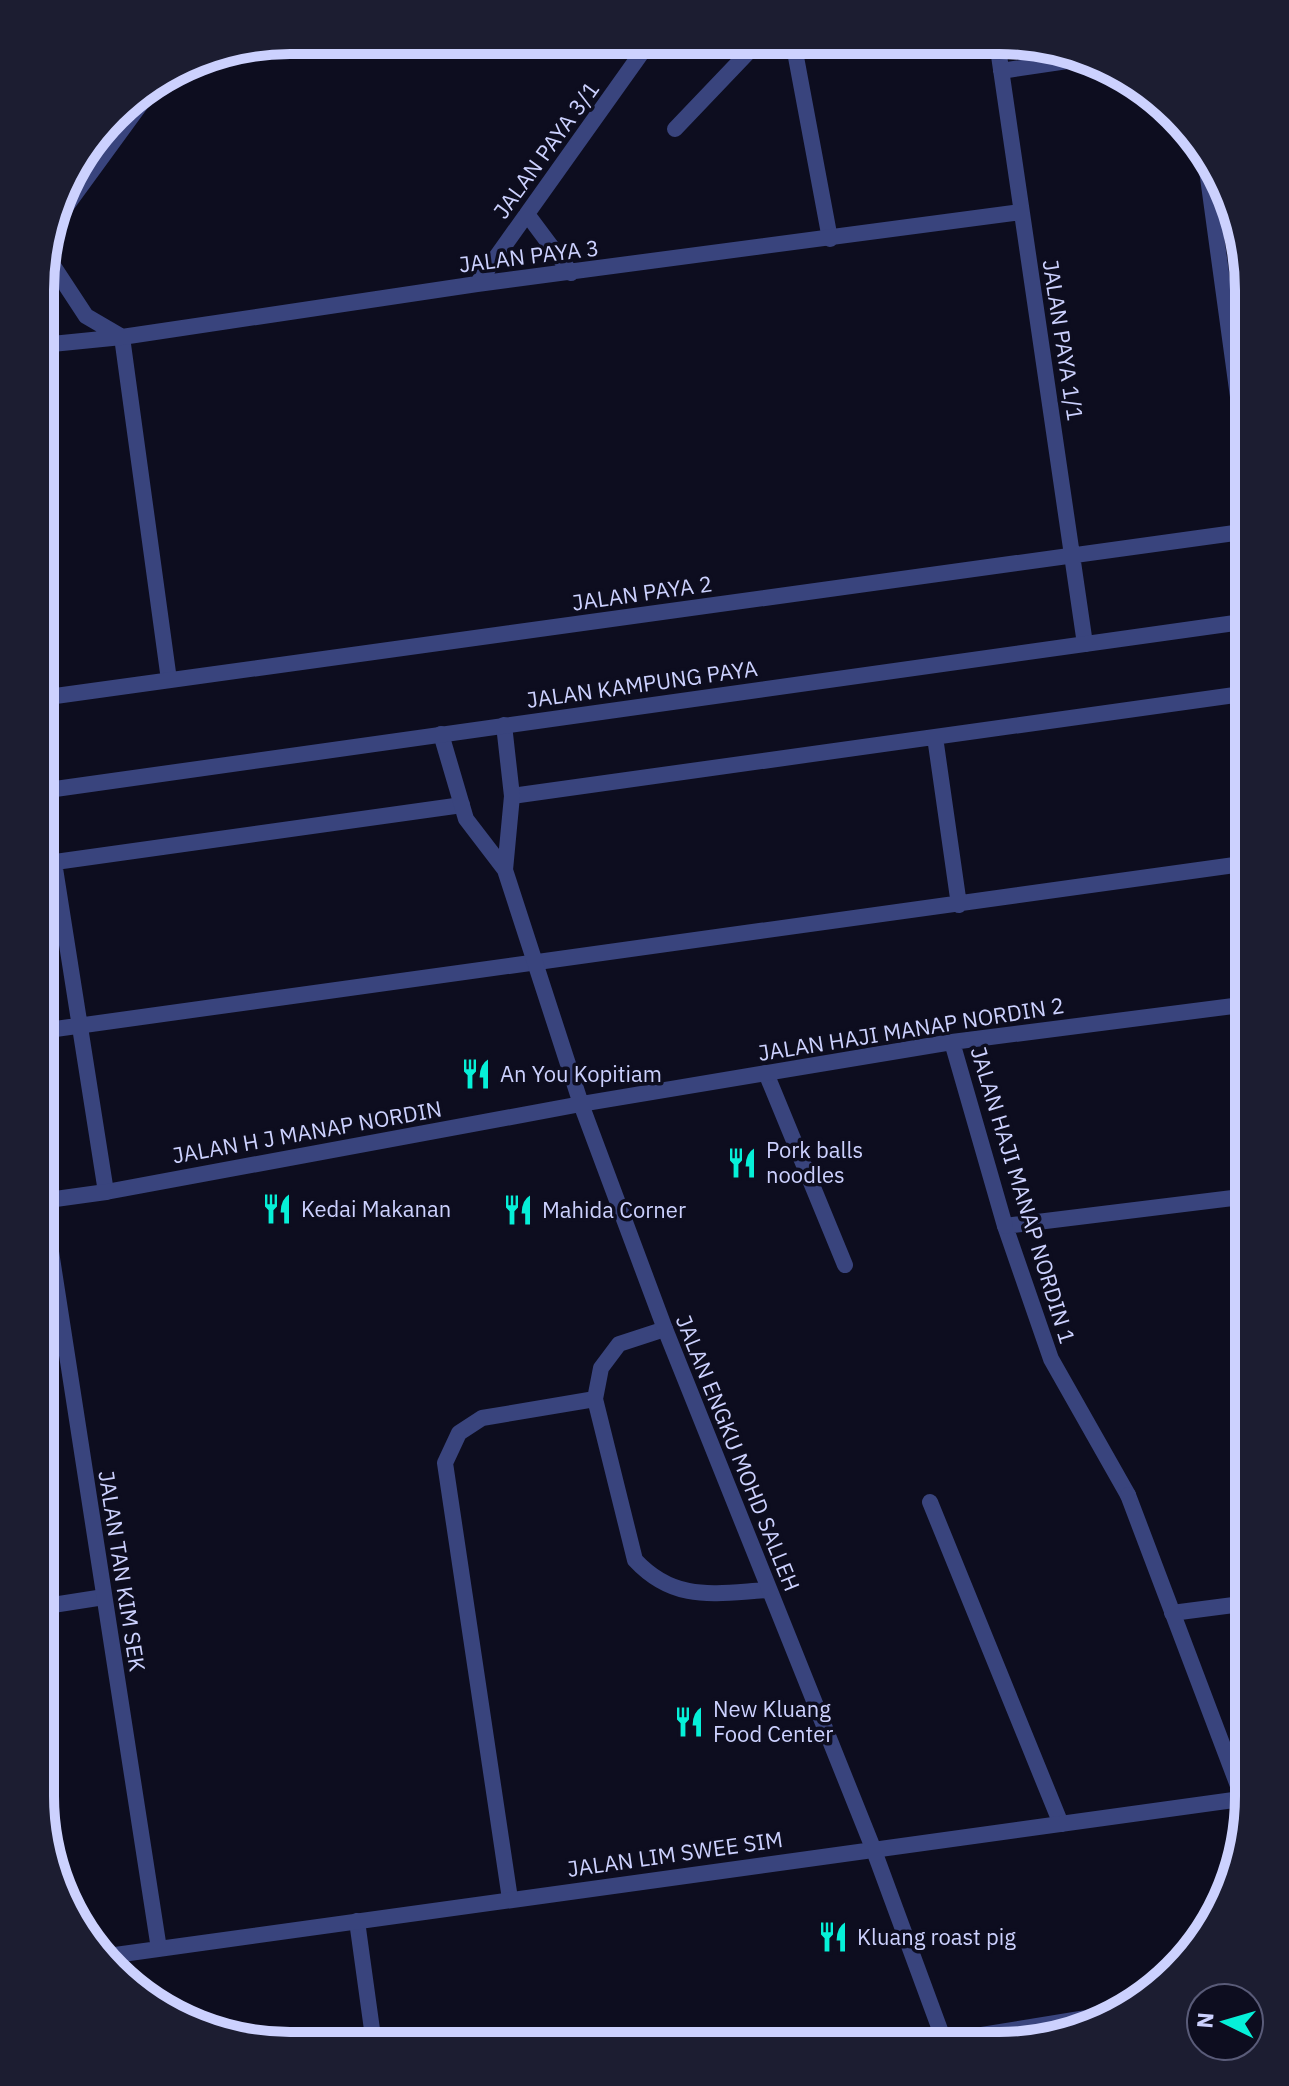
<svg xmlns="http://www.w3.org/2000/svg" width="1289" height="2086" font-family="'IBM Plex Sans',sans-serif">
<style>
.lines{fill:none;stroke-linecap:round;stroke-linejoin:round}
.service{stroke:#39447d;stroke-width:16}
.minor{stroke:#39447d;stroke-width:16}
.tertiary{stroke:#39447d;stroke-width:16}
.labels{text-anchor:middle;stroke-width:7;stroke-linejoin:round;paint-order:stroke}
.street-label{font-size:22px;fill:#ccd1fe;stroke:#0d0d1f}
.poi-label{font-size:22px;fill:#ccd1fe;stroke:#0d0d1f;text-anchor:start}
.rim{fill:none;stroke:#ccd1fe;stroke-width:10}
</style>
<rect width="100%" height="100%" fill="#0d0d1f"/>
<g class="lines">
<path class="service" d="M 793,41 L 830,239
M 675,129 L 759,41
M 1206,163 L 1249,477
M 122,337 L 169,680
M 935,737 L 959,905
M 512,796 L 1249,693
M 54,862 L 106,1192
M 41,864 L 462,805
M 41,1031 L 1249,863
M 766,1073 L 845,1265
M 665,1329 L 619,1344 L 601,1368 L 595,1399 L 635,1560 C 675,1603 715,1593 768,1590
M 1128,1495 L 1051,1359 L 1005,1226 L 1249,1196
M 930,1502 L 1061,1824
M 40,1607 L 104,1597
M 1172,1613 L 1249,1603
M 510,1899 L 445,1463 L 459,1433 L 482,1418 L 595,1399
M 357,1921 L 374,2044
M 913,2046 L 1111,2014"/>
<path class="minor" d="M 997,42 L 1085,644
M 1001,71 L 1074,60
M 527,214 L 571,273
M 51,227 L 156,83
M 44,252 L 86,316 L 122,337
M 477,284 L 650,41
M 42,345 L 122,337 L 477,284 L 1021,212
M 41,698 L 1249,531
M 504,725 L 512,796 L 505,870
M 441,734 L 466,819 L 505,870 L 581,1104 L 665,1329 L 873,1848 L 946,2046
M 952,1042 L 1005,1226
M 43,1200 L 159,1949
M 41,1201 L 106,1192 L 581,1104 L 952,1042 L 1249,1004
M 1128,1495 L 1243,1799
M 108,1956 L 1248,1798"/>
<path class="tertiary" d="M 41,791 L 1249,621"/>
</g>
<defs>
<g id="restaurant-bare" transform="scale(2.4)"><path d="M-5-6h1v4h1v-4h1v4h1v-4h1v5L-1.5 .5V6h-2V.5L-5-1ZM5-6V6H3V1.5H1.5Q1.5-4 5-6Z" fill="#06f0d8" stroke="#0d0d1f" stroke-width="2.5" paint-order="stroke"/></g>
</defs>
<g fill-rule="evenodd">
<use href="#restaurant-bare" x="476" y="1074"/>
<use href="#restaurant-bare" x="742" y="1163"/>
<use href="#restaurant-bare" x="277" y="1209"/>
<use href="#restaurant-bare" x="518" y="1210"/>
<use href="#restaurant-bare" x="689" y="1722"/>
<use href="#restaurant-bare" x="833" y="1937"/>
</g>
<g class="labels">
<g class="street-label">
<text transform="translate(546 150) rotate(-54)" y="8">JALAN PAYA 3/1</text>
<text transform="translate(529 256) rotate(-7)" y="8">JALAN PAYA 3</text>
<text transform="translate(1063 340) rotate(81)" y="8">JALAN PAYA 1/1</text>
<text transform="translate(642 593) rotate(-8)" y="8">JALAN PAYA 2</text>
<text transform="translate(642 684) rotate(-8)" y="8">JALAN KAMPUNG PAYA</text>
<text transform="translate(911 1029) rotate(-9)" y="8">JALAN HAJI MANAP NORDIN 2</text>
<text transform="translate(307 1132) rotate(-10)" y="8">JALAN H J MANAP NORDIN</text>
<text transform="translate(1023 1195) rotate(73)" y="8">JALAN HAJI MANAP NORDIN 1</text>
<text transform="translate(738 1453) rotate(68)" y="8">JALAN ENGKU MOHD SALLEH</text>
<text transform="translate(122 1571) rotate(81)" y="8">JALAN TAN KIM SEK</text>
<text transform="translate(675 1854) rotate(-8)" y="8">JALAN LIM SWEE SIM</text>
</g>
<g class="poi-label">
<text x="500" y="1082">An You Kopitiam</text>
<text x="766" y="1158">Pork balls<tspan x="766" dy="25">noodles</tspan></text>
<text x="301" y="1217">Kedai Makanan</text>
<text x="542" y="1218">Mahida Corner</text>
<text x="713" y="1717">New Kluang<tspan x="713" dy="25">Food Center</tspan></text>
<text x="857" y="1945">Kluang roast pig</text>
</g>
</g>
<path d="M0 0H1289V2086H0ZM290 54H999A236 236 0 0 1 1235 290V1796A236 236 0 0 1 999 2032H290A236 236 0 0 1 54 1796V290A236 236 0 0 1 290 54Z" fill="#1c1d31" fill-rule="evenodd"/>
<path class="rim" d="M290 54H999A236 236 0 0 1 1235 290V1796A236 236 0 0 1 999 2032H290A236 236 0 0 1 54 1796V290A236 236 0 0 1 290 54Z"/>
<g transform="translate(1225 2022) rotate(275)"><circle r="38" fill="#0d0d1f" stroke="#595b78" stroke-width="2"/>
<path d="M0-6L14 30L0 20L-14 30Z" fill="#06f0d8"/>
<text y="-12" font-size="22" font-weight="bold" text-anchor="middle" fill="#ccd1fe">N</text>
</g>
</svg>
